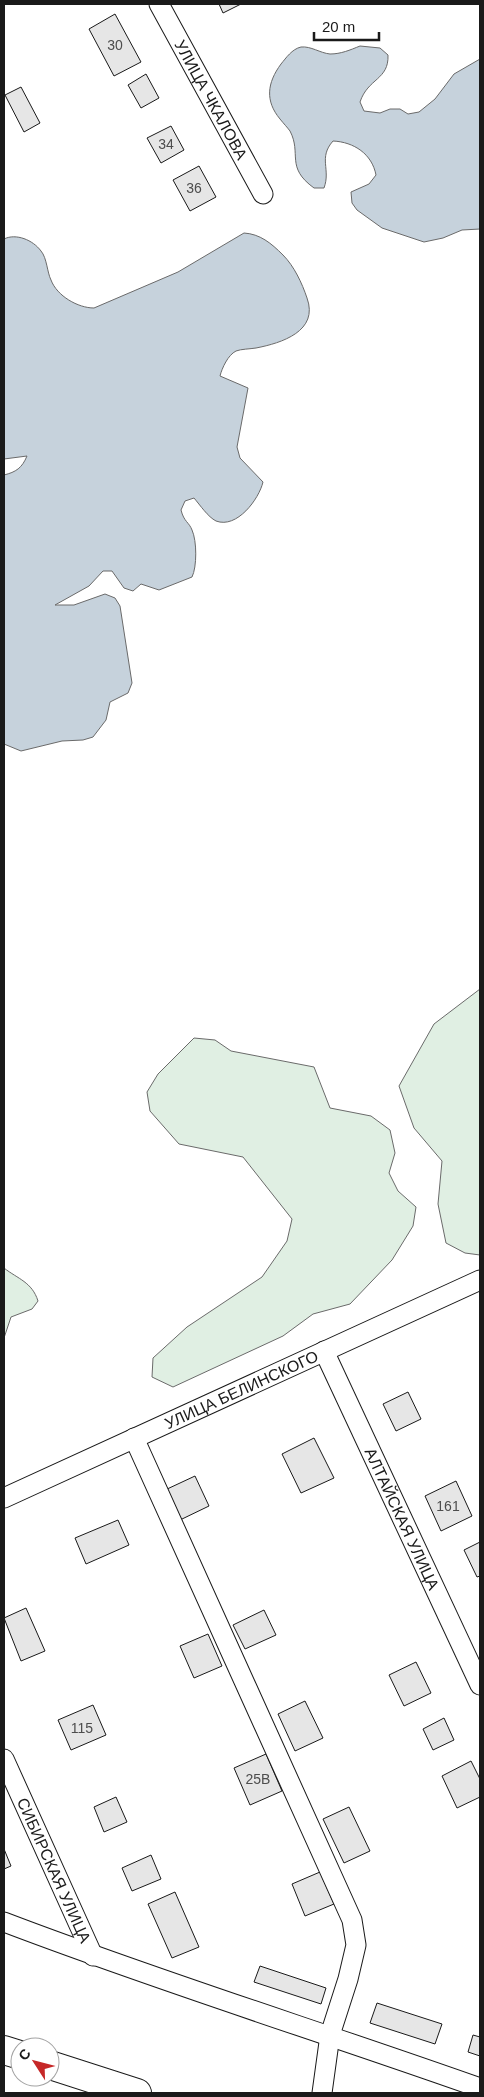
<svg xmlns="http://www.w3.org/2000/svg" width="484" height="2097" font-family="Arial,sans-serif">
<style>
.green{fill:#e0efe3;stroke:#6a6a6a}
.water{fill:#c6d2dc;stroke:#6a6a6a}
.building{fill:#e6e6e6;stroke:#1a1a1a}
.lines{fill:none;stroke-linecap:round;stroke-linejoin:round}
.minor-casing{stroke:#1a1a1a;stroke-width:21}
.primary-casing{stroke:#1a1a1a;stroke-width:30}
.minor{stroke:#fff;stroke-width:19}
.primary{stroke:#fff;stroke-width:28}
.labels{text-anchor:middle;stroke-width:4;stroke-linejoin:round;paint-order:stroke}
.number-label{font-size:14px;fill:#4d4d4d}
.street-label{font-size:16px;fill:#1a1a1a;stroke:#fff}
</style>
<rect width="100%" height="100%" fill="#fff"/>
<path class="green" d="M 480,989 L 480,1255 L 465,1253 L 446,1243 L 438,1204 L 442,1161 L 414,1128 L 399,1086 L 434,1024 Z
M 194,1038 L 215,1040 L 231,1051 L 314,1067 L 330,1108 L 371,1116 L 390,1130 L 395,1153 L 389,1173 L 398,1191 L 416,1207 L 413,1226 L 392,1260 L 350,1304 L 313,1314 L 283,1336 L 173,1387 L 152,1377 L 153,1358 L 187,1327 L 262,1277 L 287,1241 L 292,1219 L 243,1157 L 179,1144 L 150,1111 L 147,1092 L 158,1074 Z
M 4,1268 C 18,1279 32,1282 38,1301 L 32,1309 L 11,1317 L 4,1338 Z"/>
<path class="water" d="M 360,46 L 380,48 L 388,55 C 389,80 368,78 360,102 L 364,111 L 380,113 L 390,109 L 400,109 L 408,114 L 419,112 L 435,99 L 454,74 L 480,59 L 480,229 L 462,230 L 443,238 L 424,242 L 382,228 L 357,210 L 352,203 L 351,192 L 369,184 L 376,175 C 372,154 354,142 333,141 C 318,158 331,169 324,188 L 314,188 C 285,167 302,154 290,131 C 287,127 284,124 280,119 C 265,101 267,83 281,64 C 286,58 292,49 301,47 C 311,46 320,53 330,54 C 341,54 350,50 360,46 Z
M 244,233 C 260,234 271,243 283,255 C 294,266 302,283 307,298 C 319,331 282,343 256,348 C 250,349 241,349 236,351 C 228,355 222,368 220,376 L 248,388 L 237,447 L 240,458 L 263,482 C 259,499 237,529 216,521 C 208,517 200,505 194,498 L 185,501 L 181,510 C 184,522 189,522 192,530 C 197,541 197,567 192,577 L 159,590 L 141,584 L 133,591 L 124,588 L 112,571 L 103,571 L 89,586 L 55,605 L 74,605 L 105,594 L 115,598 L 120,606 L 132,683 L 128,693 L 110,702 L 106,720 L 93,737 L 83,740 L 62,741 L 21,751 L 4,744 L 4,475 C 16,472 22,468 27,456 L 4,459 L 4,239 C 16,233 33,240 41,251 C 47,258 47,272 51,280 C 57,296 78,308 94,308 L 178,272 Z"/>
<path class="building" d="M 219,4 L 241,4 L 223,13 Z
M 115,14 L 141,62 L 114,76 L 89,29 Z
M 146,74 L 159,98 L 141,108 L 128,85 Z
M 21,87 L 40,123 L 24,132 L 5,95 Z
M 171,126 L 184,150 L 161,163 L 147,138 Z
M 199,166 L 216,197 L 190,211 L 173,180 Z
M 408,1392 L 421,1419 L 396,1431 L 383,1404 Z
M 314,1438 L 334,1478 L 301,1493 L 282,1454 Z
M 195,1476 L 209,1506 L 180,1520 L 165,1490 Z
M 456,1481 L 472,1516 L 441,1531 L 425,1496 Z
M 118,1520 L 129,1545 L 86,1564 L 75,1538 Z
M 480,1542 L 480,1576 L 477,1577 L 464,1550 Z
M 26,1608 L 45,1651 L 21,1661 L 4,1618 Z
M 264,1610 L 276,1635 L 245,1649 L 233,1625 Z
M 208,1634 L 222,1666 L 194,1678 L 180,1646 Z
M 416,1662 L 431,1693 L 404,1706 L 389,1675 Z
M 305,1701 L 323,1738 L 295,1751 L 278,1714 Z
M 93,1705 L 106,1735 L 71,1750 L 58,1720 Z
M 444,1718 L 454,1740 L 433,1750 L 423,1729 Z
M 266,1754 L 282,1791 L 250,1805 L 234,1768 Z
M 471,1761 L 480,1779 L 480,1797 L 457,1808 L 442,1776 Z
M 116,1797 L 127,1822 L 104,1832 L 94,1807 Z
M 349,1807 L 370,1851 L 344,1863 L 323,1819 Z
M 4,1849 L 11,1866 L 4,1869 Z
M 151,1855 L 161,1879 L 132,1891 L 122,1868 Z
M 320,1872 L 334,1904 L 305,1916 L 292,1884 Z
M 175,1892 L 199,1947 L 172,1958 L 148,1904 Z
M 260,1966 L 326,1988 L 321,2004 L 254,1982 Z
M 377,2003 L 442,2024 L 435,2044 L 370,2023 Z
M 473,2035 L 480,2037 L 480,2056 L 468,2052 Z"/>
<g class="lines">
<g class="minor-casing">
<g id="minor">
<path id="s1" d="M 159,4 L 263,194"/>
<path id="s2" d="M 324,1351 L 480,1685"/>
<path d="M 134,1438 L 352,1920 L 356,1945 L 348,1979 L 330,2035 L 322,2093"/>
<path id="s3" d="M 4,1498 L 480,1280"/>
<path id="s4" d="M 4,1759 L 93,1956"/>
<path d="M 4,1922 C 161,1982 322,2032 480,2088"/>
</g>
</g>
<g class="primary-casing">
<path id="primary" d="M 4,2050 L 20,2055
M 50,2065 L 137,2093"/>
</g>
<use href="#minor" class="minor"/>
<use href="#primary" class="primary"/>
</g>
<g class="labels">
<g class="number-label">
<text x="115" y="50">30</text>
<text x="166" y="149">34</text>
<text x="194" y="193">36</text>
<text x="448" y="1511">161</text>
<text x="82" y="1733">115</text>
<text x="258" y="1784">25В</text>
</g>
<g class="street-label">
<text dy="6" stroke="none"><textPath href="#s1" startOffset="109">УЛИЦА ЧКАЛОВА</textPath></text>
<text dy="6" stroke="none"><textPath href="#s3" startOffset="261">УЛИЦА БЕЛИНСКОГО</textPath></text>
<text dy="6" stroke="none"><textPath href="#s2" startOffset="185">АЛТАЙСКАЯ УЛИЦА</textPath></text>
<text dy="6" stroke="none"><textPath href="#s4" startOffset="122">СИБИРСКАЯ УЛИЦА</textPath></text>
</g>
</g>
<rect width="484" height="2097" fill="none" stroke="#1a1a1a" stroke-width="10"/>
<g transform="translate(35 2062) rotate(306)"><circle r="24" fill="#ffffff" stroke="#a3a3a3"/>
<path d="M0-4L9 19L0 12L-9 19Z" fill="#c62828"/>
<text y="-8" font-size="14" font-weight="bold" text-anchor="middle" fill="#1a1a1a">С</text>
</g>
<path d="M314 32v8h65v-8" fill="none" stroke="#1a1a1a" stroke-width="2.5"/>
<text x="322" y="32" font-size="15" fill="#1a1a1a" stroke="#ffffff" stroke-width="4" paint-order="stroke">20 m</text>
</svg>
